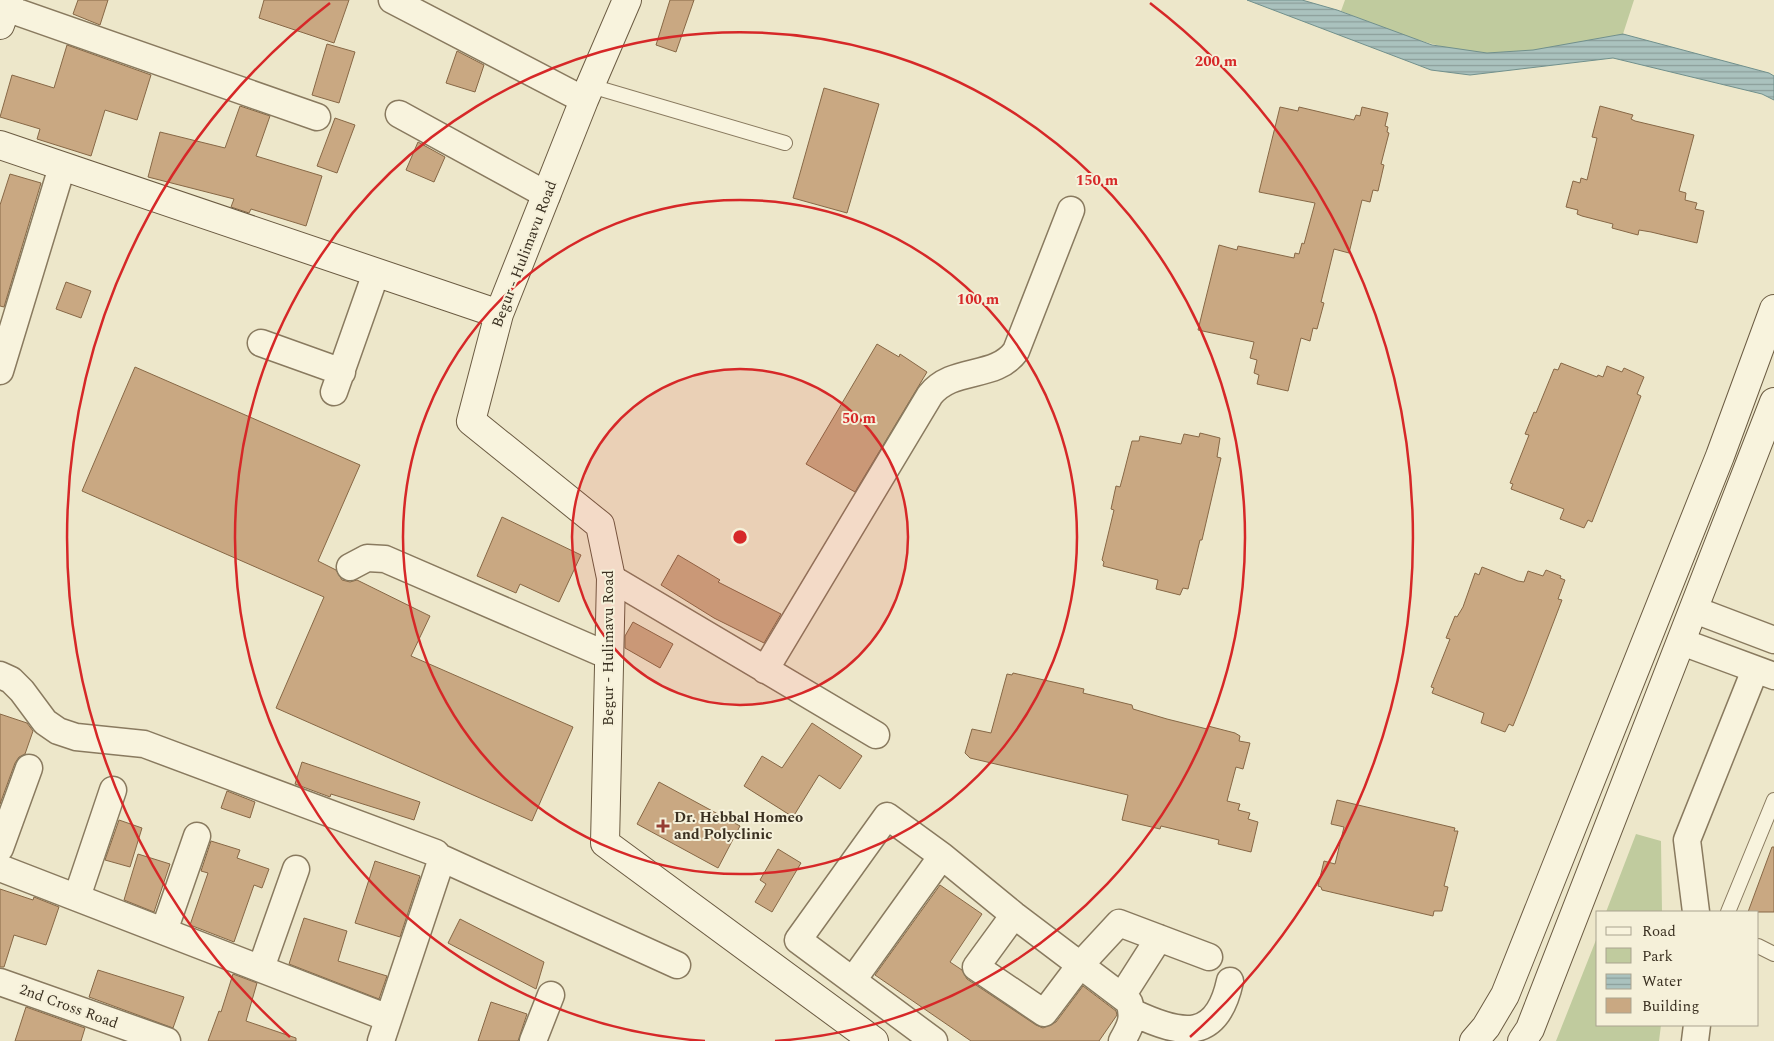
<svg xmlns="http://www.w3.org/2000/svg" width="1774" height="1041" font-family="Spectral,serif">
<style>
.green{fill:#c0cb9e}
.water{fill:url(#water-rules);stroke:#71908c}
.building{fill:#c9a882;stroke:#876846}
.lines{fill:none;stroke-linecap:round;stroke-linejoin:round}
.lane-casing{stroke:#897a5f;stroke-width:16}
.street-casing{stroke:#897a5f;stroke-width:29}
.secondary-casing{stroke:#6b5b42;stroke-width:30}
.lane{stroke:#f8f3dd;stroke-width:14}
.street{stroke:#f8f3dd;stroke-width:26}
.secondary{stroke:#f8f3dd;stroke-width:28}
.ring{fill:none;stroke:#d62828;stroke-width:2.5}
.poi-dot{fill:#953d31;stroke:#f5f0d9;stroke-width:2}
.labels{text-anchor:middle;stroke-width:4;stroke-linejoin:round;paint-order:stroke}
.street-label{font-size:15px;fill:#3a3021;stroke:#f5f0d9}
.poi-label{font-size:15px;font-weight:bold;fill:#3a3021;stroke:#f5f0d9;text-anchor:start}
.centre{fill:#d62828;stroke:#f5f0d9;stroke-width:2.5}
.ring-label{font-size:15px;text-anchor:middle;font-weight:bold;fill:#d62828;stroke:#f5f0d9;stroke-width:4;stroke-linejoin:round;paint-order:stroke}
</style>
<defs>
<pattern id="water-rules" width="6" height="5" patternUnits="userSpaceOnUse" patternTransform="scale(1.25)"><rect width="6" height="5" fill="#aac2be"/><path d="M0 2.5h6" fill="none" stroke="#8b9e9a"/></pattern>
</defs>
<rect width="100%" height="100%" fill="#ede7ca"/>
<path class="green" d="M 1345,0 L 1634,0 L 1623,34 C 1579,42 1532,55 1487,53 C 1436,51 1388,29 1341,11 Z
M 1636,834 L 1661,841 L 1662,912 L 1606,912 Z
M 1598,935 L 1598,1025 L 1661,1025 L 1659,1041 L 1556,1041 Z"/>
<path class="water" d="M 1247,0 L 1302,0 L 1337,10 L 1432,45 L 1487,53 L 1533,50 L 1623,34 L 1769,73 L 1774,76 L 1774,100 L 1762,94 L 1613,58 L 1470,75 L 1431,70 Z"/>
<path class="building" d="M 78,0 L 108,0 L 100,25 L 73,14 Z
M 264,0 L 349,0 L 334,43 L 259,18 Z
M 670,0 L 694,0 L 676,52 L 656,45 Z
M 327,44 L 355,52 L 339,103 L 312,95 Z
M 67,45 L 151,75 L 137,120 L 105,110 L 91,156 L 37,139 L 40,129 L 0,117 L 12,75 L 54,88 Z
M 457,51 L 484,65 L 475,92 L 446,83 Z
M 824,88 L 879,104 L 847,213 L 793,198 Z
M 240,106 L 270,116 L 256,156 L 322,176 L 306,226 L 251,209 L 249,213 L 231,207 L 234,199 L 148,177 L 160,132 L 225,148 Z
M 1600,106 L 1633,115 L 1631,119 L 1635,121 L 1694,135 L 1679,191 L 1686,193 L 1685,200 L 1697,203 L 1695,209 L 1704,211 L 1697,243 L 1651,232 L 1639,230 L 1638,235 L 1612,228 L 1613,224 L 1582,216 L 1577,214 L 1578,210 L 1566,207 L 1573,181 L 1580,183 L 1581,178 L 1587,180 L 1597,138 L 1592,137 Z
M 1280,107 L 1298,111 L 1299,107 L 1354,120 L 1356,115 L 1360,116 L 1362,107 L 1388,113 L 1385,126 L 1388,127 L 1387,132 L 1389,133 L 1381,164 L 1384,165 L 1378,191 L 1373,190 L 1370,202 L 1362,200 L 1349,253 L 1334,249 L 1321,302 L 1324,303 L 1317,329 L 1313,328 L 1310,341 L 1301,338 L 1288,391 L 1257,384 L 1259,375 L 1254,373 L 1257,360 L 1250,358 L 1254,342 L 1198,330 L 1219,245 L 1237,250 L 1238,246 L 1294,258 L 1295,253 L 1299,254 L 1302,243 L 1304,244 L 1315,203 L 1259,192 Z
M 335,118 L 355,125 L 337,173 L 317,166 Z
M 418,142 L 445,157 L 434,182 L 406,170 Z
M 10,174 L 41,183 L 4,307 L 0,306 L 0,205 Z
M 66,282 L 91,291 L 81,318 L 56,309 Z
M 877,344 L 899,357 L 900,354 L 927,372 L 855,492 L 806,464 Z
M 1561,363 L 1597,377 L 1598,375 L 1603,377 L 1607,366 L 1622,372 L 1624,368 L 1644,377 L 1637,394 L 1641,396 L 1592,522 L 1588,520 L 1584,528 L 1560,519 L 1564,509 L 1511,489 L 1513,484 L 1510,483 L 1529,435 L 1525,434 L 1534,412 L 1536,413 L 1554,369 L 1558,370 Z
M 135,367 L 360,465 L 318,561 L 336,570 L 342,580 L 350,582 L 357,580 L 430,616 L 411,656 L 573,727 L 532,821 L 276,708 L 324,597 L 82,491 Z
M 1200,433 L 1220,438 L 1217,457 L 1221,458 L 1202,540 L 1200,540 L 1188,589 L 1183,588 L 1180,595 L 1156,589 L 1158,580 L 1103,566 L 1104,562 L 1102,560 L 1114,510 L 1111,509 L 1116,486 L 1120,487 L 1123,476 L 1132,441 L 1139,441 L 1140,436 L 1181,444 L 1184,434 L 1199,437 Z
M 502,517 L 581,555 L 559,602 L 520,584 L 516,593 L 477,576 Z
M 678,555 L 720,580 L 718,582 L 781,614 L 764,643 L 714,618 L 661,585 Z
M 1482,567 L 1518,581 L 1524,582 L 1528,571 L 1543,576 L 1546,570 L 1561,576 L 1560,578 L 1565,580 L 1558,599 L 1562,600 L 1526,694 L 1513,726 L 1509,724 L 1505,732 L 1481,723 L 1484,713 L 1432,693 L 1434,688 L 1431,687 L 1450,639 L 1446,638 L 1455,616 L 1457,617 L 1463,607 L 1475,573 L 1479,575 Z
M 633,622 L 673,644 L 660,668 L 625,648 L 625,636 Z
M 1013,673 L 1084,689 L 1083,693 L 1132,705 L 1133,709 L 1167,719 L 1207,729 L 1208,726 L 1235,733 L 1240,736 L 1239,741 L 1250,743 L 1243,769 L 1236,767 L 1227,801 L 1240,804 L 1238,810 L 1250,813 L 1248,819 L 1258,822 L 1251,852 L 1218,844 L 1219,840 L 1161,826 L 1160,829 L 1122,820 L 1128,795 L 970,758 L 965,753 L 972,729 L 991,733 L 1007,674 L 1012,675 Z
M 0,714 L 27,723 L 33,731 L 25,754 L 19,757 L 15,763 L 0,804 Z
M 812,723 L 862,756 L 840,789 L 819,775 L 793,817 L 744,786 L 762,756 L 782,768 Z
M 302,762 L 420,802 L 414,820 L 331,794 L 330,797 L 295,784 Z
M 659,782 L 740,826 L 718,868 L 637,824 Z
M 227,791 L 255,802 L 250,818 L 221,808 Z
M 1337,800 L 1455,828 L 1454,831 L 1458,831 L 1444,886 L 1448,887 L 1442,911 L 1434,911 L 1433,916 L 1322,890 L 1321,887 L 1318,886 L 1324,861 L 1335,864 L 1344,827 L 1331,824 Z
M 119,820 L 142,828 L 130,867 L 105,860 Z
M 211,841 L 240,850 L 237,858 L 269,869 L 262,888 L 254,885 L 234,942 L 190,925 L 208,873 L 201,871 Z
M 1772,847 L 1774,847 L 1774,912 L 1748,912 Z
M 778,849 L 801,863 L 772,912 L 755,902 L 766,884 L 760,880 Z
M 138,854 L 170,864 L 154,912 L 124,900 Z
M 375,861 L 420,876 L 400,937 L 355,923 Z
M 940,885 L 982,914 L 950,962 L 962,970 L 967,979 L 1036,1025 L 1043,1028 L 1056,1022 L 1083,986 L 1116,1011 L 1117,1015 L 1099,1041 L 971,1041 L 875,975 Z
M 0,889 L 33,900 L 34,897 L 59,907 L 46,945 L 14,935 L 4,967 L 0,967 Z
M 304,918 L 347,931 L 338,961 L 387,976 L 379,999 L 289,964 Z
M 460,919 L 544,962 L 536,989 L 448,943 Z
M 98,970 L 184,997 L 173,1028 L 89,997 Z
M 233,974 L 257,983 L 246,1021 L 296,1038 L 296,1041 L 208,1041 L 219,1011 L 221,1012 Z
M 491,1002 L 527,1014 L 518,1041 L 478,1041 Z
M 26,1007 L 85,1028 L 81,1041 L 15,1041 Z"/>
<g class="lines">
<g class="lane-casing">
<path id="lane" d="M 591,86 L 785,143
M 1728,912 L 1774,800
M 1758,946 L 1774,954"/>
</g>
<g class="street-casing">
<path id="street" d="M 392,0 L 584,100
M 0,6 L 317,117
M 399,114 L 547,195
M 261,343 L 342,372
M 0,371 L 62,167
M 334,392 L 376,273
M 350,567 L 367,558 L 385,559 L 609,656
M 611,578 L 876,735
M 1695,610 L 1774,640
M 1682,642 L 1774,676
M 765,670 L 930,395 C 953,366 995,380 1016,351 L 1071,210
M 0,675 L 11,680 L 22,691 L 45,722 L 58,731 L 76,737 L 144,744 L 436,853 L 439,857 L 677,965
M 0,848 L 29,768
M 0,868 L 388,1018
M 77,897 L 113,790
M 1696,912 L 1687,840 L 1755,670
M 1014,915 L 976,967 L 1044,1013 L 1081,964 L 1119,923 L 1209,957
M 164,931 L 197,836
M 261,968 L 296,869
M 853,980 L 942,856
M 0,982 L 167,1041
M 1122,996 L 1159,938
M 1134,1013 C 1183,1036 1217,1041 1230,981
M 381,1041 L 440,864 L 439,857
M 533,1041 L 551,995
M 934,1041 L 798,940 L 887,816 L 942,856 L 1014,915 L 1129,1002 C 1135,1018 1130,1027 1122,1041
M 1695,1041 L 1697,1025"/>
</g>
<g class="secondary-casing">
<path id="secondary" d="M 627,0 L 584,100 L 499,314 L 471,421 L 600,525 L 611,578 L 605,843 L 874,1041
M 0,25 L 9,0
M 0,145 L 499,314
M 1474,1041 L 1486,1027 L 1505,995 L 1720,456 L 1774,309
M 1522,1041 L 1530,1029 L 1774,402"/>
</g>
<use href="#lane" class="lane"/>
<use href="#street" class="street"/>
<use href="#secondary" class="secondary"/>
</g>
<circle cx="740" cy="537" r="168" fill="#d62828" fill-opacity=".12"/>
<g class="ring">
<circle cx="740" cy="537" r="168"/>
<circle cx="740" cy="537" r="337"/>
<path d="M705 1041A505 505 0 1 1 775 1041"/>
<path d="M290 1037A673 673 0 0 1 330 3M1150 3A673 673 0 0 1 1190 1037"/>
</g>
<path class="poi-dot" d="M660.5 818.5h5v5h5v5h-5v5h-5v-5h-5v-5h5z"/>
<g class="labels">
<g class="street-label">
<text transform="translate(524 254) rotate(-69)" y="5">Begur - Hulimavu Road</text>
<text transform="translate(608 648) rotate(-90)" y="5">Begur - Hulimavu Road</text>
<text transform="translate(69 1006) rotate(20)" y="5">2nd Cross Road</text>
</g>
<g class="poi-label">
<text x="674" y="822">Dr. Hebbal Homeo<tspan x="674" dy="17">and Polyclinic</tspan></text>
</g>
</g>
<circle cx="740" cy="537" r="8" class="centre"/>
<g class="ring-label">
<text x="1216" y="66">200 m</text>
<text x="1097" y="185">150 m</text>
<text x="978" y="304">100 m</text>
<text x="859" y="423">50 m</text>
</g>
<rect x="1596" y="911" width="162" height="115" fill="#f5f0d9" stroke="#aaa38f"/>
<rect x="1606" y="927" width="25" height="8" fill="#f8f3dd" stroke="#aaa38f"/>
<text x="1642" y="936" font-size="15" fill="#3a3021">Road</text>
<rect x="1606" y="948" width="25" height="15" fill="#c0cb9e" stroke="#aaa38f"/>
<text x="1642" y="961" font-size="15" fill="#3a3021">Park</text>
<rect x="1606" y="974" width="25" height="15" fill="url(#water-rules)" stroke="#aaa38f"/>
<text x="1642" y="986" font-size="15" fill="#3a3021">Water</text>
<rect x="1606" y="998" width="25" height="15" fill="#c9a882" stroke="#aaa38f"/>
<text x="1642" y="1011" font-size="15" fill="#3a3021">Building</text>
</svg>
